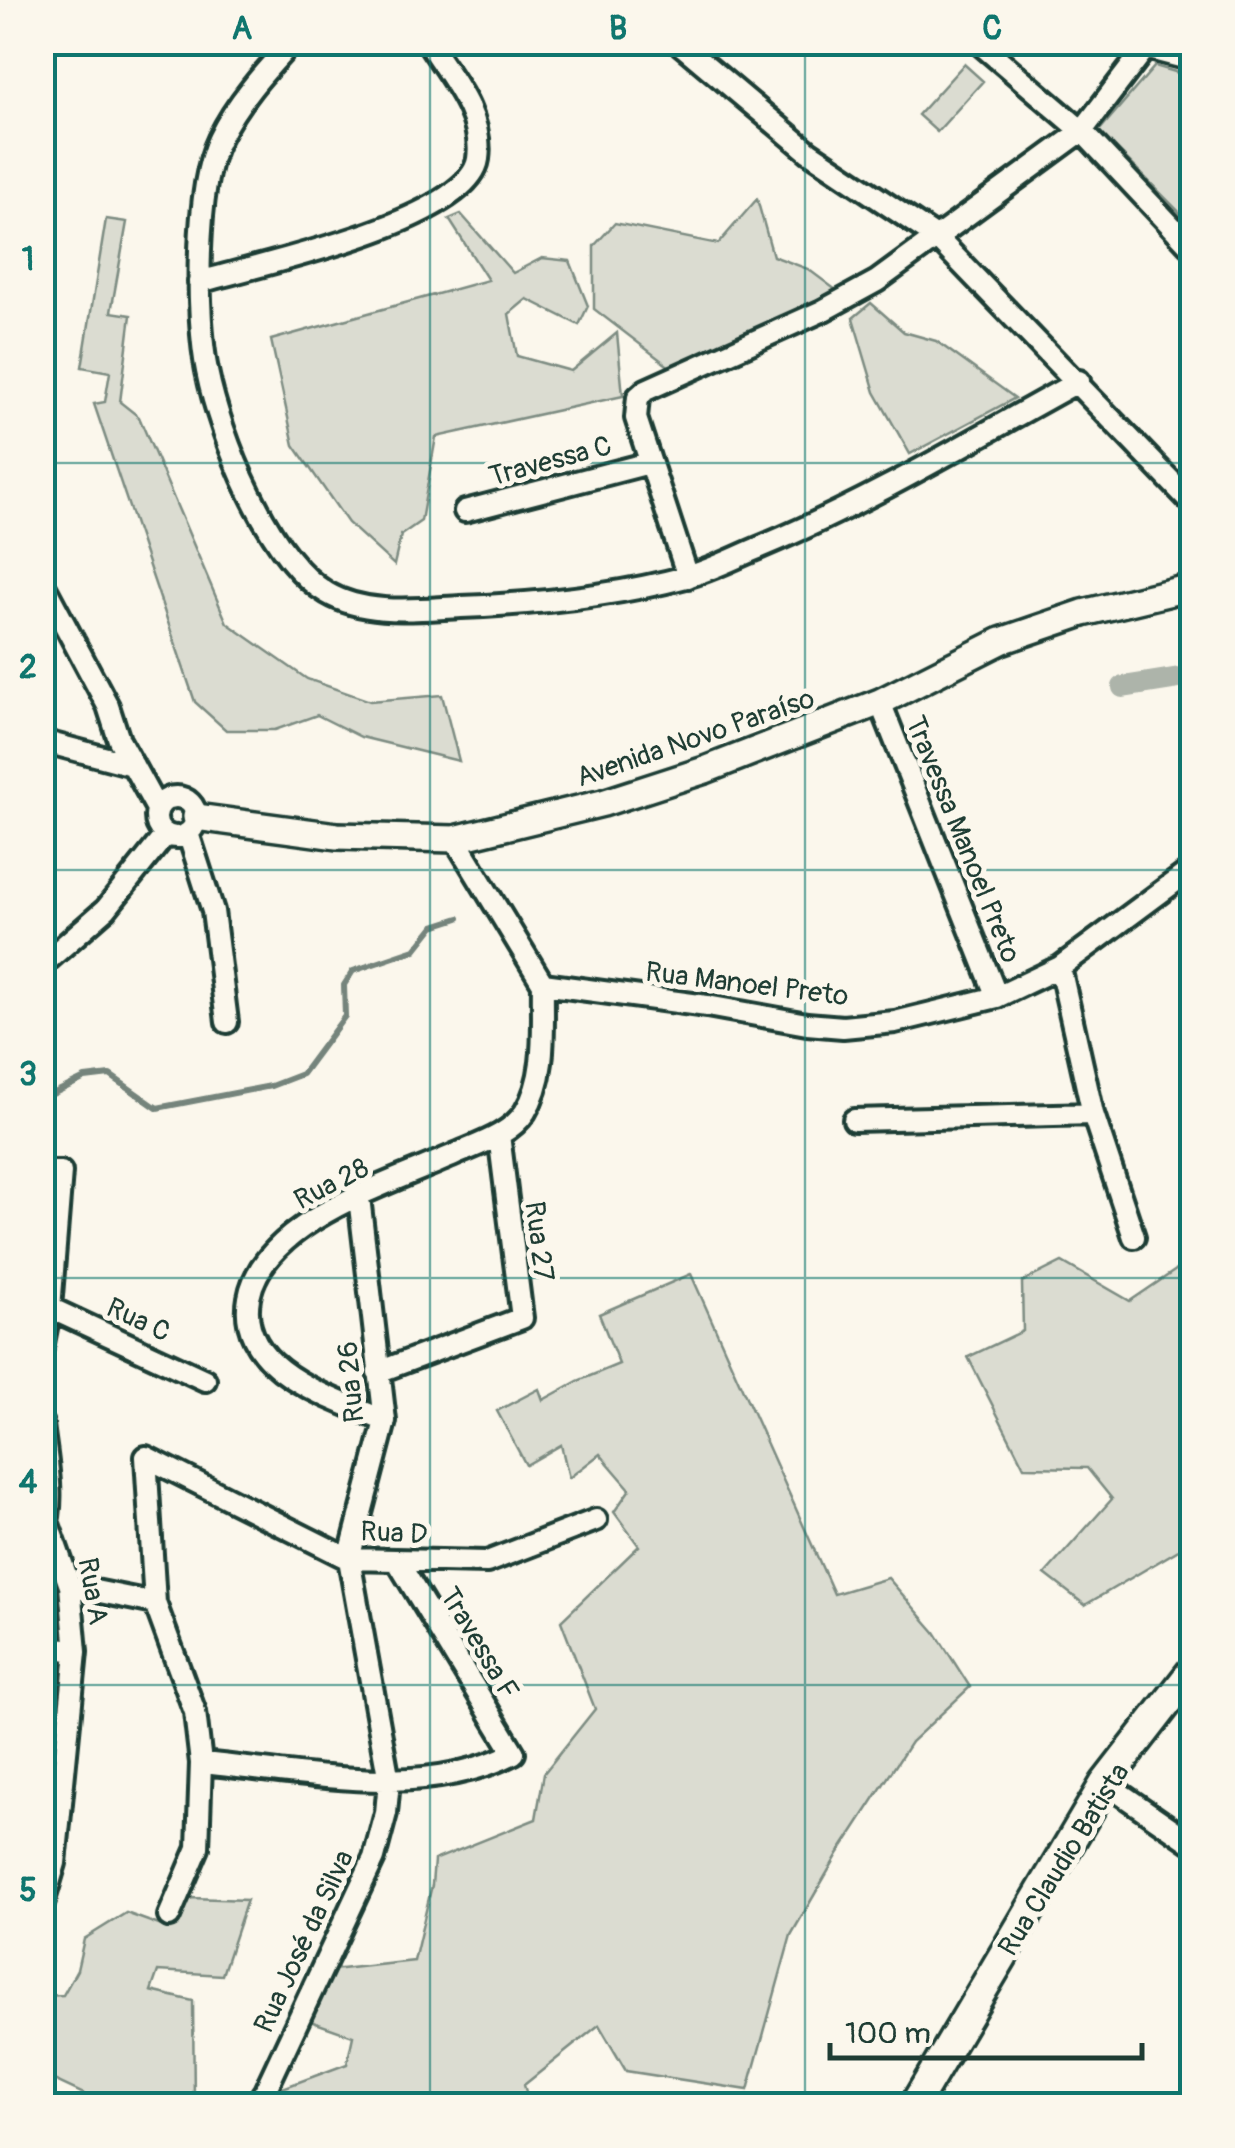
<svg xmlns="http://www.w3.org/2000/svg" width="1235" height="2148" font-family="Pangolin,sans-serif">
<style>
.green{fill:#dbdcd1;stroke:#7d8c82;stroke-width:2.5}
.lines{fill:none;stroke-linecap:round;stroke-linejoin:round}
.stream{stroke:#74847b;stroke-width:6}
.canal{stroke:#adb4aa;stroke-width:22}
.minor-casing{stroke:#1f3d34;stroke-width:28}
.tertiary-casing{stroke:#1f3d34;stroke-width:32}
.secondary-casing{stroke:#1f3d34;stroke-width:35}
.minor{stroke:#fbf7ec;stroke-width:20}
.tertiary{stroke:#fbf7ec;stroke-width:25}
.secondary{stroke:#fbf7ec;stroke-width:28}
.grid{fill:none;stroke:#0f766e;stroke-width:2.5;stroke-opacity:0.55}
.labels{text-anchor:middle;stroke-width:10;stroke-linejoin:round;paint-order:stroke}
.street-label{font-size:28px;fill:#1f3d34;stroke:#fbf7ec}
.neatline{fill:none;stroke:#0f766e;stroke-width:4}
.grid-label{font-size:32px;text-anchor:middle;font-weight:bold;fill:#0f766e}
</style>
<rect width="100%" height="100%" fill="#fbf7ec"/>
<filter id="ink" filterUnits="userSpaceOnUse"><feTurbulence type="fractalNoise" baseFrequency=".01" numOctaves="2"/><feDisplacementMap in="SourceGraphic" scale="20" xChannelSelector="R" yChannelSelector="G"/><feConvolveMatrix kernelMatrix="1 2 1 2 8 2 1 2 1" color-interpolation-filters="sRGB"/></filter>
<g filter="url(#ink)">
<path class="green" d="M 964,64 L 983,81 L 937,132 L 918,115 Z
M 1155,66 L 1192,77 L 1192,225 L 1099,131 Z
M 757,199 L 773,256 L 808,269 L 836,290 L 675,371 L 594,309 L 594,246 L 615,223 L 718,244 Z
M 461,214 L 513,273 L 542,258 L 570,261 L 588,306 L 579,325 L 527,299 L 509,314 L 517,356 L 571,371 L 617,333 L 623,396 L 436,437 L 421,521 L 401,535 L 394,565 L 348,523 L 294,445 L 271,340 L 488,280 L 449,219 Z
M 106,219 L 127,222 L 111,312 L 131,315 L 120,402 L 139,417 L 227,623 L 307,679 L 370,701 L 442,695 L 459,761 L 361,737 L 317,715 L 275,730 L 226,730 L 195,702 L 94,404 L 105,402 L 110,372 L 82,367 Z
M 871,303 L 904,332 L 936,341 L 1015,398 L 910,454 L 875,392 L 853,318 Z
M 1192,1259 L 1192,1542 L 1085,1605 L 1045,1574 L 1112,1499 L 1087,1468 L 1024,1467 L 968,1357 L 1023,1331 L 1022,1282 L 1062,1262 L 1130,1301 Z
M 691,1274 L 834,1594 L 888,1578 L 935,1632 L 970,1687 L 911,1742 L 838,1854 L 791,1935 L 748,2090 L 626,2071 L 599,2025 L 524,2085 L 530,2105 L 273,2106 L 280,2089 L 347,2064 L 353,2036 L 310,2021 L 332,1970 L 414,1961 L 432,1885 L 434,1860 L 536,1819 L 544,1773 L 595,1709 L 561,1621 L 639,1546 L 614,1512 L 630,1489 L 600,1454 L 569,1478 L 561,1445 L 526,1465 L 497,1411 L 539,1389 L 543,1400 L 578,1381 L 619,1364 L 599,1314 Z
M 191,1898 L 247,1900 L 222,1975 L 158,1971 L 151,1991 L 193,2001 L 194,2105 L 85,2105 L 84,2094 L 43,2075 L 43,1996 L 63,1995 L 77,1970 L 84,1939 L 126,1913 L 170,1929 Z"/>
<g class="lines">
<path class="stream" d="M 42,1099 L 85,1078 L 110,1075 L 157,1108 L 271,1086 L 302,1074 L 345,1016 L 344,985 L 353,971 L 415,950 L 434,926 L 459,918"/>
<path class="canal" d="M 1123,687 L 1192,676"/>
<g class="minor-casing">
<path id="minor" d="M 292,42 C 265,71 236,103 219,139 C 195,188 196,317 207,371 C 220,436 268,558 327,593 C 366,616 418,609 461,607 C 535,604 615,596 686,577 C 712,570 738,556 763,546 C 873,500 975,438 1079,381
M 678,42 L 809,152 L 936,237 L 1192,503
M 978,42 L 1082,131 L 1192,248
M 1146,48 L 1192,60
M 199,282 C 255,266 469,221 478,159 C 484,115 450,77 428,42
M 465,511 L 649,463
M 688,577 L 636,418 L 638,397 L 646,390 L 822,311 L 877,281 L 1082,131 L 1150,42
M 42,582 L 108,706 L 119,740 L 157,809
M 880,702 L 997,997
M 42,741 L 133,765
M156 817a20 20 0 1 1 40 0a20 20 0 1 1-40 0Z
M 188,833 L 213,911 L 227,1022
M 455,839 L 543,984 L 707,1006 L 807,1024 L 843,1027 L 895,1022 L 997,997 L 1060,967 L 1192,869
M 42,965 L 106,909 L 166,834
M 1060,967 L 1093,1114 L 1134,1237
M 854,1120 L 1093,1114
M 42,1172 L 61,1172 L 50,1308 L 42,1348
M 50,1308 L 205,1380
M 378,1372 L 522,1318 L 499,1135
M 385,1421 C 334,1398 236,1371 249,1298 C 262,1222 391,1183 454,1155 C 479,1144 510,1135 525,1112 C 548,1075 542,1025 543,984
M 42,1424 C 46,1459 56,1503 43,1536
M 146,1457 L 349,1559 L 487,1562 L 596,1520
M 146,1457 L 155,1603 L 195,1712 L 201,1763 L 198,1848 L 169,1916
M 70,1586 L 155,1603
M 42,1644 L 76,1652
M 201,1763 C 302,1772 421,1801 514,1753 L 398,1562
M 1105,1783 L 1192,1843
M 42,1907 L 55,1863 L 76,1652 L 70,1586 L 48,1524
M 255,2106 L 265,2091 L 374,1858 L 386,1813 L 389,1781 L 349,1559 L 385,1421 L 359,1197"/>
</g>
<g class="tertiary-casing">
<path id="tertiary" d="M 196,817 L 337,836 L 455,839 L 603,803 L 705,770 L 880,702 L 1001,641 L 1083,613 L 1192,587"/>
</g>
<g class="secondary-casing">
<path id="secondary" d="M 914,2106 L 1105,1783 L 1192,1671"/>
</g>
<use href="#minor" class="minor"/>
<use href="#tertiary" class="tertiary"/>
<use href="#secondary" class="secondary"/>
</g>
</g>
<path class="grid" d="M 430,42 L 430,2106M 805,42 L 805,2106M 42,463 L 1192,463M 42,870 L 1192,870M 42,1278 L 1192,1278M 42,1685 L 1192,1685"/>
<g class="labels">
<g class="street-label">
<text transform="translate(550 460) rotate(-15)" y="10">Travessa C</text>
<text transform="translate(695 737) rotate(-19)" y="10">Avenida Novo Paraíso</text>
<text transform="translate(964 839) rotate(68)" y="10">Travessa Manoel Preto</text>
<text transform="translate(747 983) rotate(7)" y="10">Rua Manoel Preto</text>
<text transform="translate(331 1183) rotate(-27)" y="10">Rua 28</text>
<text transform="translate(540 1241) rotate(83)" y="10">Rua 27</text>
<text transform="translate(139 1319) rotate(25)" y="10">Rua C</text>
<text transform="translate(350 1382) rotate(-95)" y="10">Rua 26</text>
<text transform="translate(394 1532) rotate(3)" y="10">Rua D</text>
<text transform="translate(94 1591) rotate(80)" y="10">Rua A</text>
<text transform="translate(480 1643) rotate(59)" y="10">Travessa F</text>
<text transform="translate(1063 1859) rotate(-58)" y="10">Rua Claudio Batista</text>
<text transform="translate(303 1941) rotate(-65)" y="10">Rua José da Silva</text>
</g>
</g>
<rect width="1235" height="2148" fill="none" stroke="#fbf7ec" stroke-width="110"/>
<path d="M830 2043v15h312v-15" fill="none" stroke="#1f3d34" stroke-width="5"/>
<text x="845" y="2043" font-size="30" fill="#1f3d34" stroke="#fbf7ec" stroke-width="8" paint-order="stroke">100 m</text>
<rect x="55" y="55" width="1125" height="2038" class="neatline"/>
<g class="grid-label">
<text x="242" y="39">A</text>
<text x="618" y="39">B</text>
<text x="992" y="39">C</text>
<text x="28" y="270">1</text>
<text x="28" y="678">2</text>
<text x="28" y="1085">3</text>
<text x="28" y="1493">4</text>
<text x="28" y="1901">5</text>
</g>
</svg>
